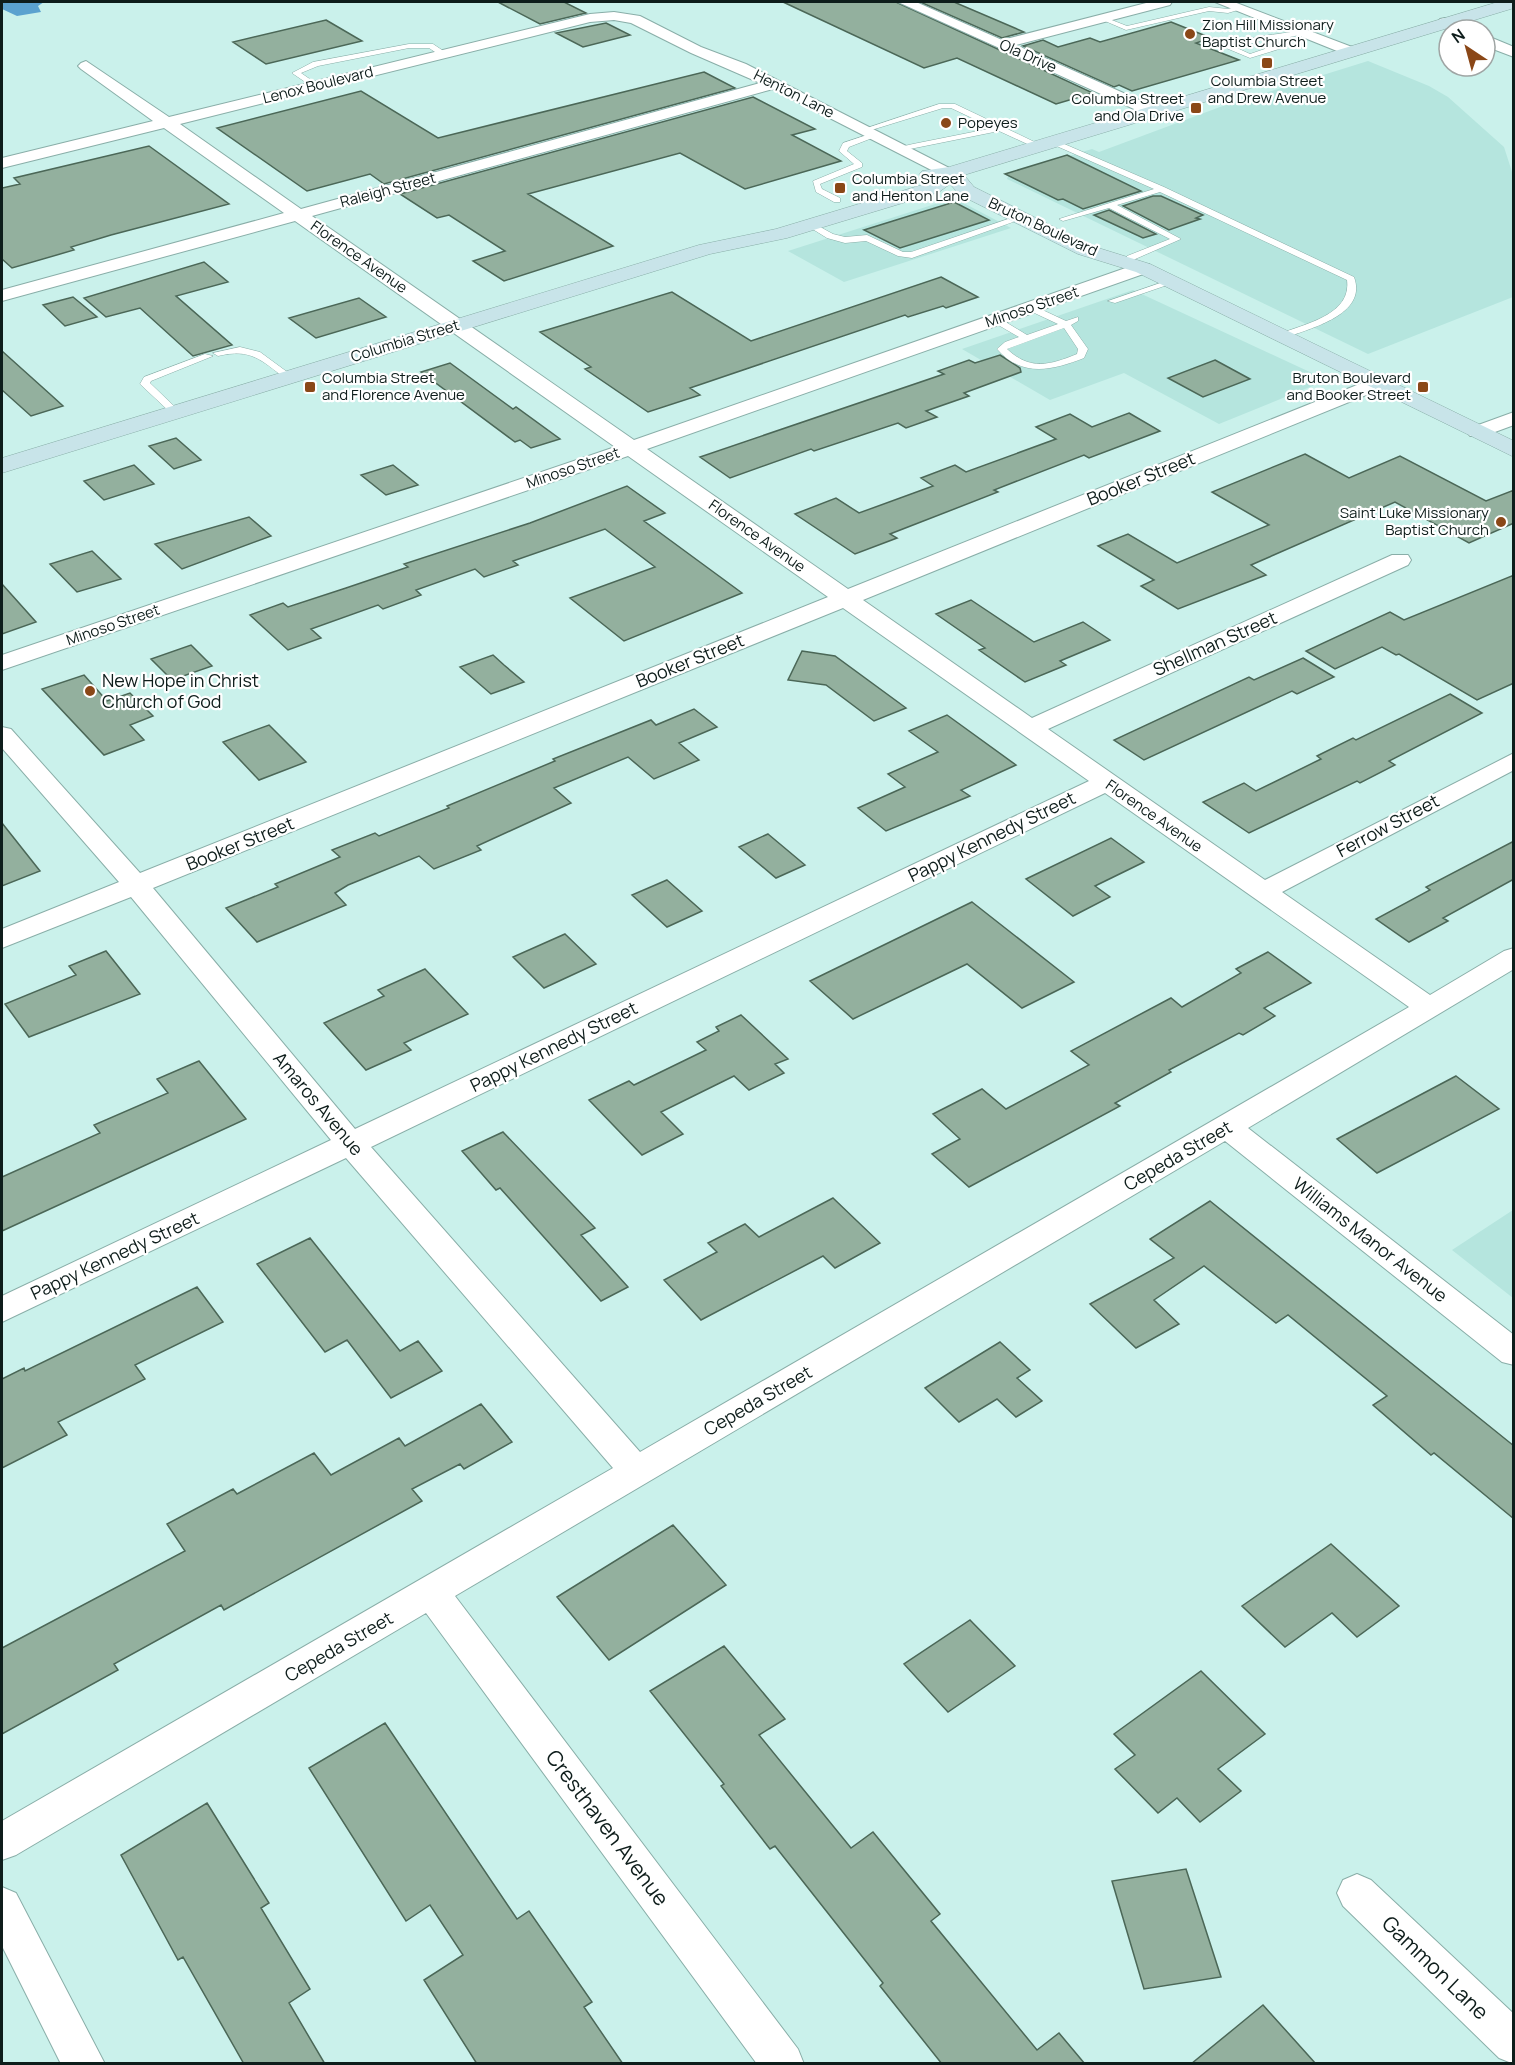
<svg xmlns="http://www.w3.org/2000/svg" width="1515" height="2065" font-family="Manrope,sans-serif">
<style>
.built{fill:#b5e5de}
.water{fill:#5ba2cf}
.building{fill:#93b09e;stroke:#4b6757;stroke-width:1.5}
.lines{fill:none;stroke-linecap:round;stroke-linejoin:round}
.lane-casing{stroke:#89aea8;stroke-width:1}
.street-casing{stroke:#89aea8;stroke-width:2}
.secondary-casing{stroke:#89aea8;stroke-width:1}
.lane{fill:#fff;fill-rule:evenodd}
.street{fill:#fff;fill-rule:evenodd}
.secondary{fill:#c8e4e9;fill-rule:evenodd}
.poi-dot{fill:#8a4717;stroke:#fff;stroke-width:2}
.labels{text-anchor:middle;stroke-width:4.5;stroke-linejoin:round;paint-order:stroke}
.far-poi-label{font-size:15px;fill:#0e1d1b;stroke:#fff;text-anchor:start}
.far-street-label{font-size:15px;fill:#0e1d1b;stroke:#fff}
.street-label{font-size:18px;fill:#0e1d1b;stroke:#fff}
.poi-label{font-size:18px;fill:#0e1d1b;stroke:#fff;text-anchor:start}
.near-street-label{font-size:21px;fill:#0e1d1b;stroke:#fff}
</style>
<rect width="100%" height="100%" fill="#caf1eb"/>
<path class="built" d="M 1368,61 L 1429,86 L 1448,97 L 1504,147 L 1513,175 L 1513,297 L 1368,354 L 1007,179 L 1009,174 L 1092,149 L 1099,152 L 1220,107 Z
M 954,198 L 1011,228 L 844,282 L 788,251 Z
M 1133,290 L 1327,380 L 1219,424 L 1124,373 L 1050,400 L 962,349 Z
M 1513,1210 L 1513,1298 L 1452,1250 Z"/>
<path class="water" d="M 2,2 L 44,2 L 38,6 L 41,12 L 17,16 L 2,9 Z"/>
<path class="building" d="M 498,2 L 564,2 L 586,13 L 540,24 Z
M 783,2 L 896,2 L 1093,93 L 1056,104 L 957,58 L 924,68 Z
M 920,2 L 954,2 L 1024,32 L 1002,38 Z
M 326,20 L 362,41 L 266,64 L 233,42 Z
M 1171,22 L 1211,38 L 1196,43 L 1239,60 L 1132,91 L 1119,85 L 1114,87 L 1023,46 L 1043,40 L 1058,47 L 1090,38 L 1100,42 Z
M 606,23 L 630,35 L 583,47 L 556,33 Z
M 704,72 L 735,88 L 384,184 L 370,174 L 307,191 L 217,128 L 361,91 L 438,138 Z
M 753,97 L 815,129 L 792,135 L 841,161 L 745,189 L 680,153 L 528,194 L 613,246 L 504,281 L 473,261 L 505,251 L 449,215 L 437,218 L 400,194 Z
M 149,146 L 229,204 L 111,235 L 71,247 L 74,250 L 12,268 L 2,259 L 2,188 L 20,184 L 14,178 Z
M 1067,155 L 1141,191 L 1083,209 L 1063,199 L 1058,200 L 1005,174 Z
M 1153,196 L 1161,196 L 1203,215 L 1196,218 L 1200,219 L 1169,230 L 1123,206 Z
M 954,202 L 989,220 L 900,248 L 864,230 Z
M 1109,210 L 1156,234 L 1143,238 L 1094,215 Z
M 204,262 L 228,282 L 176,296 L 232,345 L 193,356 L 140,308 L 106,317 L 84,298 Z
M 941,277 L 978,297 L 946,308 L 943,306 L 908,317 L 905,315 L 690,388 L 700,395 L 648,412 L 585,369 L 591,367 L 540,332 L 672,292 L 751,341 Z
M 73,297 L 97,317 L 65,326 L 43,305 Z
M 359,298 L 386,317 L 316,338 L 289,318 Z
M 2,351 L 51,395 L 63,406 L 31,416 L 2,390 Z
M 1000,355 L 1020,368 L 1021,372 L 964,393 L 969,396 L 926,411 L 937,417 L 906,428 L 898,423 L 814,451 L 811,449 L 730,478 L 700,457 L 944,374 L 938,371 L 969,360 L 975,363 Z
M 1215,360 L 1250,379 L 1203,397 L 1168,378 Z
M 450,363 L 513,409 L 516,407 L 560,439 L 531,448 L 520,440 L 515,442 L 421,372 Z
M 1129,413 L 1160,431 L 1089,458 L 1084,455 L 994,490 L 998,492 L 890,534 L 897,538 L 855,554 L 795,514 L 836,498 L 859,513 L 933,486 L 921,478 L 955,465 L 966,472 L 1056,439 L 1036,427 L 1070,414 L 1092,427 Z
M 176,438 L 201,460 L 174,469 L 149,446 Z
M 1305,454 L 1349,478 L 1400,456 L 1486,501 L 1514,490 L 1514,523 L 1469,543 L 1395,502 L 1251,565 L 1266,575 L 1178,609 L 1141,586 L 1154,580 L 1098,546 L 1128,534 L 1177,563 L 1269,525 L 1212,492 Z
M 134,465 L 154,484 L 104,500 L 84,481 Z
M 393,465 L 418,485 L 386,495 L 361,475 Z
M 627,486 L 665,513 L 644,521 L 742,593 L 624,641 L 570,598 L 655,567 L 605,529 L 513,561 L 518,565 L 484,577 L 475,569 L 416,590 L 421,595 L 383,609 L 378,605 L 311,629 L 321,638 L 288,650 L 250,615 L 283,603 L 288,607 L 346,588 L 408,567 L 404,564 L 530,523 Z
M 249,517 L 271,536 L 182,569 L 155,544 Z
M 92,551 L 121,579 L 77,592 L 50,564 Z
M 1514,575 L 1514,683 L 1477,700 L 1399,654 L 1396,655 L 1382,647 L 1335,669 L 1306,651 L 1390,612 L 1404,620 Z
M 2,584 L 36,622 L 2,634 Z
M 971,600 L 1034,642 L 1083,622 L 1110,640 L 1060,661 L 1066,665 L 1025,682 L 979,650 L 985,648 L 936,614 Z
M 191,645 L 212,666 L 172,680 L 151,659 Z
M 802,651 L 835,656 L 906,708 L 874,721 L 826,685 L 788,680 Z
M 493,655 L 504,665 L 524,682 L 491,694 L 460,667 Z
M 1303,658 L 1334,677 L 1297,694 L 1292,691 L 1144,760 L 1114,740 L 1249,677 L 1254,680 Z
M 84,675 L 107,701 L 130,693 L 153,716 L 130,725 L 144,740 L 104,755 L 42,689 Z
M 1450,694 L 1482,713 L 1389,761 L 1395,765 L 1360,783 L 1357,781 L 1249,833 L 1203,802 L 1244,783 L 1256,791 L 1321,759 L 1317,756 L 1353,738 L 1356,740 Z
M 694,709 L 717,727 L 679,743 L 699,760 L 654,779 L 628,757 L 554,788 L 571,803 L 477,846 L 481,850 L 434,869 L 419,856 L 348,885 L 335,893 L 346,905 L 257,942 L 226,908 L 278,887 L 275,884 L 340,857 L 332,850 L 375,833 L 379,836 L 449,808 L 447,806 L 555,761 L 553,759 L 651,720 L 656,725 Z
M 947,715 L 1016,765 L 961,790 L 970,796 L 886,831 L 858,808 L 905,787 L 888,774 L 938,752 L 909,731 Z
M 269,725 L 306,762 L 259,780 L 223,742 Z
M 2,823 L 40,871 L 2,886 Z
M 768,834 L 805,865 L 776,878 L 739,847 Z
M 1111,838 L 1144,862 L 1095,886 L 1110,897 L 1073,916 L 1026,879 Z
M 1514,841 L 1514,879 L 1443,918 L 1448,921 L 1409,942 L 1376,919 L 1430,890 L 1426,887 Z
M 667,880 L 702,911 L 667,927 L 632,895 Z
M 972,902 L 1074,982 L 1022,1008 L 967,964 L 853,1019 L 810,981 Z
M 565,934 L 596,964 L 544,988 L 513,957 Z
M 106,951 L 140,994 L 29,1037 L 5,1004 L 76,975 L 69,966 Z
M 1268,952 L 1311,983 L 1264,1008 L 1275,1016 L 1243,1035 L 1239,1033 L 1169,1070 L 1171,1072 L 1115,1103 L 1120,1106 L 969,1187 L 932,1154 L 960,1139 L 933,1114 L 982,1089 L 1006,1109 L 1089,1065 L 1071,1051 L 1171,998 L 1182,1007 L 1241,973 L 1236,969 Z
M 425,969 L 468,1014 L 404,1043 L 411,1050 L 366,1070 L 324,1023 L 384,996 L 378,990 Z
M 741,1015 L 788,1059 L 775,1064 L 784,1073 L 749,1090 L 734,1076 L 661,1112 L 683,1134 L 642,1155 L 589,1100 L 629,1081 L 634,1085 L 706,1050 L 697,1042 L 719,1031 L 716,1027 Z
M 199,1061 L 246,1119 L 2,1231 L 2,1177 L 100,1133 L 94,1125 L 168,1093 L 157,1079 Z
M 1456,1076 L 1499,1109 L 1377,1173 L 1337,1139 Z
M 503,1132 L 595,1228 L 581,1235 L 628,1287 L 601,1301 L 500,1188 L 496,1190 L 462,1151 Z
M 833,1198 L 880,1243 L 835,1268 L 823,1256 L 701,1320 L 664,1280 L 717,1252 L 708,1243 L 745,1224 L 759,1237 Z
M 1210,1201 L 1514,1446 L 1514,1519 L 1434,1453 L 1431,1455 L 1373,1405 L 1387,1396 L 1288,1315 L 1276,1323 L 1204,1266 L 1154,1300 L 1179,1324 L 1136,1348 L 1090,1304 L 1174,1258 L 1150,1239 Z
M 310,1238 L 400,1351 L 418,1341 L 442,1371 L 391,1398 L 347,1340 L 325,1352 L 257,1264 Z
M 197,1287 L 223,1322 L 135,1365 L 145,1379 L 58,1422 L 67,1435 L 2,1468 L 2,1379 L 24,1368 L 25,1371 Z
M 1000,1342 L 1030,1370 L 1017,1378 L 1042,1401 L 1016,1417 L 997,1399 L 959,1422 L 925,1388 Z
M 481,1404 L 512,1442 L 464,1469 L 460,1464 L 412,1489 L 422,1501 L 224,1610 L 221,1605 L 114,1664 L 118,1670 L 2,1734 L 2,1648 L 185,1551 L 167,1524 L 233,1489 L 237,1494 L 314,1453 L 331,1475 L 399,1438 L 405,1446 Z
M 673,1525 L 726,1585 L 609,1660 L 557,1597 Z
M 1331,1544 L 1399,1606 L 1357,1637 L 1332,1613 L 1285,1647 L 1242,1606 Z
M 970,1620 L 1015,1666 L 948,1712 L 904,1664 Z
M 724,1646 L 785,1719 L 759,1735 L 851,1848 L 873,1832 L 940,1914 L 931,1921 L 1037,2050 L 1059,2033 L 1085,2064 L 942,2064 L 880,1986 L 883,1983 L 775,1846 L 770,1849 L 721,1786 L 724,1784 L 650,1691 Z
M 1201,1671 L 1265,1734 L 1218,1769 L 1241,1791 L 1200,1822 L 1177,1798 L 1158,1813 L 1115,1769 L 1135,1755 L 1114,1734 Z
M 385,1723 L 517,1919 L 529,1911 L 592,2002 L 584,2007 L 623,2064 L 477,2064 L 424,1980 L 463,1955 L 430,1905 L 406,1921 L 309,1768 Z
M 207,1803 L 269,1903 L 261,1908 L 310,1989 L 289,2003 L 325,2064 L 244,2064 L 183,1957 L 178,1960 L 121,1855 Z
M 1186,1869 L 1221,1977 L 1144,1989 L 1112,1881 Z
M 1263,2005 L 1316,2064 L 1191,2064 L 1235,2028 Z"/>
<g class="lines">
<g class="lane-casing">
<path id="lane" d="M 1239,6 L 1241,9 L 1228,13 L 1209,11 L 1126,30 L 1098,18 L 1104,17 L 1127,26 L 1209,7 L 1228,9 Z
M 1301,30 L 1304,30 L 1304,34 L 1290,37 L 1292,45 L 1250,58 L 1226,48 C 1248,34 1277,36 1301,30 ZM 1269,38 L 1283,38 L 1285,42 L 1250,54 L 1237,48 Z
M 409,44 L 433,44 L 448,54 L 441,56 L 429,48 L 409,48 L 318,66 L 301,73 L 317,84 L 317,88 L 314,88 L 292,73 L 313,62 Z
M 939,104 L 955,104 L 1043,146 L 1036,148 L 999,131 L 900,151 L 900,147 L 913,144 L 993,128 L 951,108 L 943,108 L 865,132 L 861,130 Z
M 873,133 L 880,135 L 849,147 L 847,151 L 862,163 L 862,167 L 820,184 L 822,189 L 840,198 L 840,202 L 834,202 L 816,192 L 813,181 L 854,164 L 839,151 L 843,143 Z
M 1055,140 L 1164,187 L 1354,277 C 1368,315 1310,328 1285,338 L 1279,338 L 1279,334 C 1304,324 1352,315 1347,280 L 1160,192 L 1117,205 L 1181,239 L 1133,260 L 1127,260 L 1127,256 L 1170,239 L 1109,208 L 1063,221 L 1059,219 L 1154,189 L 1052,144 L 1051,142 Z
M 1017,216 L 1024,218 L 912,258 L 898,256 L 866,241 L 845,243 L 827,238 L 806,225 L 813,223 L 833,234 L 845,237 L 867,235 L 903,252 L 911,252 Z
M 1169,280 L 1176,282 L 1115,303 L 1108,301 Z
M 1028,306 L 1034,306 L 1066,321 L 1078,317 L 1078,321 L 1071,325 L 1088,349 L 1084,358 C 1053,370 1022,378 997,349 L 1005,342 L 1019,337 L 993,322 L 993,318 L 999,318 L 1027,335 L 1058,324 L 1028,310 ZM 1064,328 L 1078,349 L 1077,354 C 1050,365 1030,371 1007,349 Z
M 240,347 L 260,352 L 294,377 L 286,379 C 261,360 251,348 218,356 L 213,353 Z
M 205,354 L 213,356 L 151,381 L 150,383 L 178,410 L 178,414 L 172,414 L 140,384 L 144,377 Z"/>
</g>
<g class="street-casing">
<path id="street" d="M 898,2 L 916,2 L 1002,40 L 1150,2 L 1172,2 L 1170,5 L 1016,45 L 1157,108 L 1159,111 L 1151,116 L 1145,114 Z
M 1215,2 L 1234,2 L 1352,47 L 1355,50 L 1352,53 L 1342,53 Z
M 614,12 L 640,16 L 701,47 L 746,64 L 959,173 L 951,178 L 945,177 L 773,89 L 312,216 L 634,440 L 1137,264 L 1149,264 L 1152,268 L 1149,272 L 647,449 L 848,589 L 1372,379 L 1386,379 L 1389,383 L 1386,387 L 863,600 L 1032,718 L 1392,555 L 1408,555 L 1411,560 L 1408,565 L 1048,729 L 1265,880 L 1514,753 L 1514,770 L 1282,892 L 1430,995 L 1504,951 L 1514,948 L 1514,969 L 1248,1128 L 1514,1335 L 1514,1365 L 1502,1362 L 1225,1141 L 455,1596 L 798,2049 L 804,2064 L 757,2064 L 426,1613 L 16,1855 L 2,1860 L 2,1821 L 613,1468 L 346,1158 L 2,1322 L 2,1296 L 331,1140 L 131,897 L 2,948 L 2,929 L 119,882 L 2,748 L 2,727 L 11,729 L 140,873 L 828,597 L 628,456 L 2,670 L 2,655 L 615,447 L 295,221 L 2,301 L 2,290 L 284,213 L 164,128 L 2,168 L 2,158 L 153,121 L 81,69 L 78,66 L 81,63 L 86,61 L 169,117 L 590,14 ZM 614,20 L 631,23 L 691,53 L 760,83 L 301,209 L 180,124 L 590,22 ZM 843,608 L 1089,781 L 355,1129 L 153,888 ZM 1105,793 L 1409,1007 L 640,1452 L 371,1147 Z
M 1445,18 L 1468,27 L 1471,30 C 1458,30 1446,32 1438,22 L 1440,19 Z
M 1485,35 L 1514,47 L 1514,57 L 1485,46 Z
M 1514,412 L 1514,425 L 1484,436 L 1470,436 L 1467,432 L 1470,428 Z
M 1357,1874 L 1371,1880 L 1514,2014 L 1514,2064 L 1499,2058 L 1343,1906 L 1337,1893 L 1343,1880 Z
M 2,1887 L 16,1893 L 105,2064 L 61,2064 L 2,1946 Z"/>
</g>
<g class="secondary-casing">
<path id="secondary" d="M 1498,2 L 1514,2 L 1514,8 L 964,175 L 974,187 L 1092,246 L 1150,264 L 1514,441 L 1514,457 L 1136,272 L 1078,254 L 960,195 L 950,184 L 939,192 L 787,238 L 710,254 L 2,473 L 2,458 L 699,245 L 776,229 L 925,184 L 929,181 L 919,175 L 922,171 L 949,167 Z"/>
</g>
<use href="#lane" class="lane"/>
<use href="#street" class="street"/>
<use href="#secondary" class="secondary"/>
</g>
<g class="poi-dot">
<circle cx="1190" cy="34" r="6"/>
<rect x="1261" y="57" width="12" height="12" rx="3"/>
<rect x="1190" y="102" width="12" height="12" rx="3"/>
<circle cx="946" cy="123" r="6"/>
<rect x="834" y="182" width="12" height="12" rx="3"/>
<rect x="304" y="381" width="12" height="12" rx="3"/>
<rect x="1417" y="381" width="12" height="12" rx="3"/>
<circle cx="1501" cy="522" r="6"/>
<circle cx="90" cy="691" r="6"/>
</g>
<g class="labels">
<g class="far-poi-label">
<text x="1202" y="30">Zion Hill Missionary<tspan x="1202" dy="17">Baptist Church</tspan></text>
<text x="1267" y="86" text-anchor="middle">Columbia Street<tspan x="1267" dy="17">and Drew Avenue</tspan></text>
<text x="1184" y="104" text-anchor="end">Columbia Street<tspan x="1184" dy="17">and Ola Drive</tspan></text>
<text x="958" y="128">Popeyes</text>
<text x="852" y="184">Columbia Street<tspan x="852" dy="17">and Henton Lane</tspan></text>
<text x="322" y="383">Columbia Street<tspan x="322" dy="17">and Florence Avenue</tspan></text>
<text x="1411" y="383" text-anchor="end">Bruton Boulevard<tspan x="1411" dy="17">and Booker Street</tspan></text>
<text x="1489" y="518" text-anchor="end">Saint Luke Missionary<tspan x="1489" dy="17">Baptist Church</tspan></text>
</g>
<g class="far-street-label">
<text transform="translate(1028 56) rotate(24)" y="5">Ola Drive</text>
<text transform="translate(318 85) rotate(-14)" y="5">Lenox Boulevard</text>
<text transform="translate(794 94) rotate(27)" y="5">Henton Lane</text>
<text transform="translate(388 190) rotate(-15)" y="5">Raleigh Street</text>
<text transform="translate(1043 227) rotate(25)" y="5">Bruton Boulevard</text>
<text transform="translate(359 257) rotate(35)" y="5">Florence Avenue</text>
<text transform="translate(1032 307) rotate(-19)" y="5">Minoso Street</text>
<text transform="translate(405 341) rotate(-17)" y="5">Columbia Street</text>
<text transform="translate(573 468) rotate(-19)" y="5">Minoso Street</text>
<text transform="translate(757 536) rotate(35)" y="5">Florence Avenue</text>
<text transform="translate(113 625) rotate(-19)" y="5">Minoso Street</text>
<text transform="translate(1154 816) rotate(35)" y="5">Florence Avenue</text>
</g>
<g class="street-label">
<text transform="translate(1141 479) rotate(-22)" y="6">Booker Street</text>
<text transform="translate(1215 644) rotate(-24)" y="6">Shellman Street</text>
<text transform="translate(690 661) rotate(-22)" y="6">Booker Street</text>
<text transform="translate(1388 826) rotate(-28)" y="6">Ferrow Street</text>
<text transform="translate(992 837) rotate(-26)" y="6">Pappy Kennedy Street</text>
<text transform="translate(240 844) rotate(-22)" y="6">Booker Street</text>
<text transform="translate(554 1047) rotate(-26)" y="6">Pappy Kennedy Street</text>
<text transform="translate(318 1104) rotate(50)" y="6">Amaros Avenue</text>
<text transform="translate(1178 1156) rotate(-30)" y="6">Cepeda Street</text>
<text transform="translate(1370 1240) rotate(38)" y="6">Williams Manor Avenue</text>
<text transform="translate(115 1256) rotate(-25)" y="6">Pappy Kennedy Street</text>
<text transform="translate(758 1401) rotate(-30)" y="6">Cepeda Street</text>
<text transform="translate(339 1647) rotate(-30)" y="6">Cepeda Street</text>
</g>
<g class="poi-label">
<text x="102" y="687">New Hope in Christ<tspan x="102" dy="21">Church of God</tspan></text>
</g>
<g class="near-street-label">
<text transform="translate(607 1828) rotate(53)" y="7">Cresthaven Avenue</text>
<text transform="translate(1435 1968) rotate(44)" y="7">Gammon Lane</text>
</g>
</g>
<rect width="1515" height="2065" fill="none" stroke="#0e1d1b" stroke-width="6"/>
<g transform="translate(1467 48) rotate(324)"><circle r="28" fill="#ffffff" stroke="#9fa5a4" stroke-width="1.5"/>
<path d="M0-4.5L10 22L0 15L-10 22Z" fill="#8a4717"/>
<text y="-9" font-size="16" font-weight="bold" text-anchor="middle" fill="#0e1d1b">N</text>
</g>
</svg>
